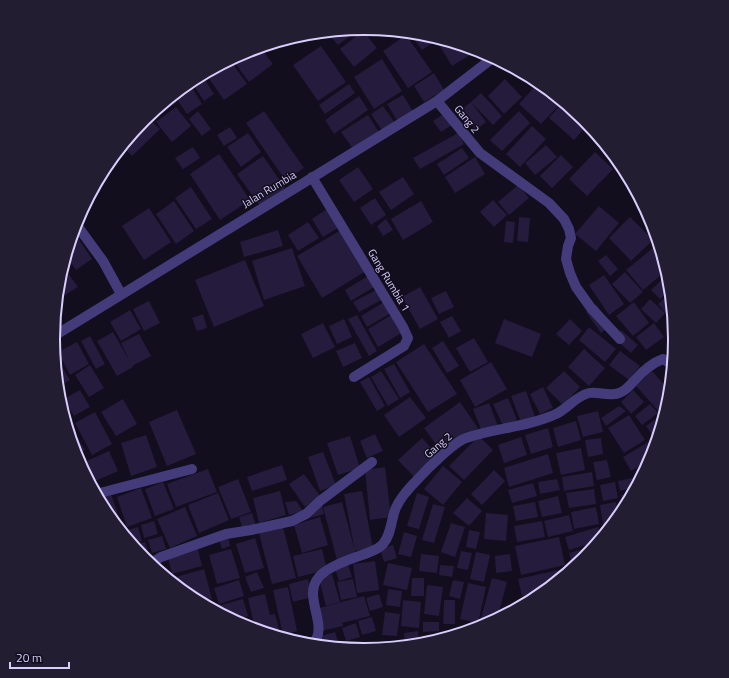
<svg xmlns="http://www.w3.org/2000/svg" width="729" height="678" font-family="'Titillium Web',sans-serif">
<style>
.building{fill:#251b3d}
.lines{fill:none;stroke-linecap:round;stroke-linejoin:round}
.street{stroke:#443c7a;stroke-width:10}
.labels{text-anchor:middle;stroke-width:3;stroke-linejoin:round;paint-order:stroke}
.street-label{font-size:11px;fill:#d8cefc;stroke:#120e1e}
.rim{fill:none;stroke:#d8cefc;stroke-width:2}
</style>
<rect width="100%" height="100%" fill="#120e1e"/>
<path class="building" d="M 359,29 L 338,45 L 327,32 Z
M 363,31 L 377,48 L 354,67 L 340,49 Z
M 409,32 L 425,34 L 439,38 L 422,50 Z
M 406,35 L 432,72 L 408,88 L 383,51 Z
M 444,40 L 478,50 L 452,66 L 438,43 Z
M 321,46 L 346,82 L 318,101 L 293,65 Z
M 260,47 L 273,64 L 249,82 L 232,59 L 246,52 Z
M 382,59 L 402,91 L 374,109 L 354,77 Z
M 230,60 L 247,84 L 224,100 L 205,73 Z
M 434,73 L 444,90 L 424,102 L 414,86 Z
M 202,75 L 214,94 L 204,101 L 191,81 Z
M 505,79 L 522,97 L 504,114 L 488,96 Z
M 189,83 L 202,104 L 187,114 L 174,95 Z
M 538,83 L 560,104 L 541,124 L 519,104 Z
M 349,84 L 355,93 L 325,114 L 319,105 Z
M 481,93 L 502,116 L 493,125 L 471,102 Z
M 403,95 L 414,113 L 398,122 L 387,104 Z
M 173,96 L 177,102 L 160,115 L 156,110 Z
M 359,96 L 368,110 L 334,134 L 325,120 Z
M 471,102 L 486,122 L 476,130 L 461,110 Z
M 563,102 L 588,124 L 574,140 L 549,118 Z
M 383,106 L 395,123 L 383,132 L 371,114 Z
M 176,107 L 191,126 L 172,142 L 156,122 Z
M 198,111 L 211,129 L 202,136 L 189,119 Z
M 264,111 L 304,168 L 285,180 L 246,123 Z
M 519,111 L 530,123 L 502,151 L 490,140 Z
M 445,113 L 452,125 L 441,132 L 433,121 Z
M 368,115 L 379,132 L 353,149 L 341,132 Z
M 147,117 L 160,129 L 132,156 L 123,146 Z
M 532,126 L 546,139 L 520,167 L 506,154 Z
M 230,127 L 237,138 L 224,146 L 217,135 Z
M 248,133 L 261,152 L 241,167 L 227,147 Z
M 458,133 L 464,144 L 420,169 L 413,158 Z
M 546,145 L 557,157 L 535,175 L 525,163 Z
M 193,147 L 200,158 L 183,169 L 175,158 Z
M 462,148 L 469,158 L 444,175 L 437,164 Z
M 595,152 L 613,169 L 587,196 L 569,179 Z
M 219,154 L 250,200 L 220,220 L 190,174 Z
M 561,155 L 573,167 L 552,188 L 540,176 Z
M 263,156 L 285,188 L 260,206 L 237,174 Z
M 475,157 L 485,174 L 455,193 L 445,177 Z
M 358,167 L 373,189 L 354,202 L 339,180 Z
M 403,177 L 414,194 L 391,210 L 379,192 Z
M 518,185 L 529,198 L 509,215 L 498,202 Z
M 191,187 L 212,219 L 196,229 L 175,198 Z
M 375,198 L 386,215 L 371,225 L 360,208 Z
M 493,200 L 507,215 L 494,227 L 480,212 Z
M 174,201 L 194,231 L 176,244 L 156,214 Z
M 421,201 L 433,222 L 403,240 L 391,219 Z
M 599,206 L 619,223 L 596,251 L 575,234 Z
M 330,207 L 341,226 L 323,237 L 312,219 Z
M 149,208 L 171,242 L 144,260 L 122,226 Z
M 519,217 L 530,218 L 528,242 L 517,241 Z
M 630,217 L 653,240 L 631,261 L 609,238 Z
M 386,219 L 393,230 L 383,236 L 377,226 Z
M 506,221 L 515,222 L 513,243 L 504,242 Z
M 308,222 L 319,238 L 298,251 L 288,235 Z
M 278,230 L 283,246 L 244,257 L 240,242 Z
M 341,230 L 366,271 L 322,298 L 297,256 Z
M 74,232 L 92,259 L 76,270 L 66,256 Z
M 659,243 L 667,270 L 643,290 L 626,270 Z
M 292,248 L 305,286 L 264,300 L 252,261 Z
M 606,255 L 618,269 L 610,276 L 598,261 Z
M 245,260 L 264,306 L 214,327 L 195,280 Z
M 63,266 L 78,287 L 57,300 L 60,278 Z
M 625,272 L 643,292 L 630,303 L 612,284 Z
M 668,274 L 671,290 L 660,299 L 651,290 Z
M 604,275 L 624,304 L 609,315 L 589,285 Z
M 368,276 L 374,287 L 351,301 L 345,290 Z
M 420,287 L 438,319 L 420,329 L 402,297 Z
M 378,289 L 383,299 L 359,312 L 353,302 Z
M 446,291 L 454,307 L 439,314 L 431,298 Z
M 671,292 L 673,316 L 670,318 L 658,304 Z
M 650,299 L 665,313 L 656,323 L 641,309 Z
M 149,301 L 160,323 L 144,331 L 133,309 Z
M 384,302 L 391,313 L 367,327 L 361,316 Z
M 634,302 L 649,323 L 633,336 L 616,316 Z
M 596,304 L 611,325 L 601,333 L 586,312 Z
M 130,310 L 141,329 L 121,341 L 110,322 Z
M 203,314 L 207,328 L 197,331 L 192,318 Z
M 393,314 L 403,332 L 378,347 L 368,329 Z
M 357,315 L 377,351 L 369,356 L 348,319 Z
M 452,316 L 461,331 L 449,338 L 440,322 Z
M 344,319 L 352,337 L 337,344 L 329,326 Z
M 504,319 L 541,334 L 532,357 L 495,343 Z
M 570,319 L 582,331 L 569,345 L 556,334 Z
M 323,323 L 335,347 L 313,358 L 301,334 Z
M 654,323 L 664,337 L 646,350 L 636,337 Z
M 589,327 L 616,349 L 605,362 L 579,340 Z
M 621,330 L 638,345 L 631,353 L 614,338 Z
M 113,332 L 133,367 L 117,376 L 97,341 Z
M 139,334 L 151,356 L 132,366 L 121,343 Z
M 90,336 L 105,364 L 96,369 L 81,341 Z
M 474,338 L 488,362 L 470,372 L 456,348 Z
M 443,341 L 459,366 L 447,373 L 432,348 Z
M 77,342 L 89,364 L 70,375 L 58,352 Z
M 355,343 L 362,358 L 343,367 L 336,351 Z
M 424,344 L 457,394 L 428,412 L 396,362 Z
M 584,349 L 605,368 L 589,386 L 568,367 Z
M 620,351 L 640,366 L 629,380 L 609,365 Z
M 55,355 L 70,380 L 58,387 Z
M 491,362 L 507,389 L 475,407 L 460,380 Z
M 394,364 L 410,392 L 400,398 L 384,369 Z
M 90,365 L 104,388 L 89,397 L 75,375 Z
M 381,371 L 399,399 L 388,406 L 371,377 Z
M 564,371 L 580,387 L 563,405 L 546,388 Z
M 652,371 L 670,391 L 667,408 L 661,414 L 636,386 Z
M 369,377 L 385,406 L 377,411 L 360,382 Z
M 543,387 L 553,408 L 540,414 L 530,394 Z
M 80,390 L 90,407 L 74,416 L 64,399 Z
M 633,390 L 644,402 L 631,414 L 621,402 Z
M 526,391 L 535,417 L 521,422 L 511,396 Z
M 410,397 L 426,418 L 399,437 L 384,415 Z
M 508,398 L 517,420 L 503,426 L 493,404 Z
M 123,399 L 137,424 L 116,436 L 101,412 Z
M 460,402 L 478,428 L 442,453 L 424,428 Z
M 489,403 L 498,426 L 482,432 L 473,409 Z
M 650,404 L 658,413 L 642,425 L 635,416 Z
M 619,406 L 626,411 L 606,426 L 601,418 Z
M 177,410 L 196,454 L 167,466 L 149,422 Z
M 598,411 L 603,432 L 583,437 L 577,416 Z
M 95,412 L 112,444 L 92,455 L 75,423 Z
M 629,415 L 645,440 L 624,453 L 608,428 Z
M 660,416 L 663,420 L 657,442 L 646,426 Z
M 65,418 L 85,450 L 76,455 Z
M 576,421 L 581,440 L 558,447 L 553,428 Z
M 548,428 L 553,447 L 531,454 L 525,435 Z
M 375,434 L 383,451 L 367,458 L 360,441 Z
M 146,435 L 157,467 L 131,476 L 121,443 Z
M 350,436 L 360,468 L 338,475 L 327,443 Z
M 479,436 L 493,450 L 464,480 L 449,466 Z
M 521,437 L 527,455 L 504,463 L 498,445 Z
M 422,438 L 440,458 L 417,480 L 398,460 Z
M 601,438 L 603,454 L 588,457 L 585,440 Z
M 650,441 L 655,449 L 651,459 L 631,471 L 623,457 Z
M 581,448 L 585,470 L 561,475 L 556,453 Z
M 109,451 L 118,471 L 91,483 L 80,464 Z
M 323,452 L 336,485 L 320,491 L 308,457 Z
M 548,454 L 553,473 L 509,487 L 504,468 Z
M 607,460 L 611,477 L 597,480 L 593,462 Z
M 282,465 L 287,480 L 252,491 L 247,477 Z
M 443,466 L 462,482 L 443,505 L 424,489 Z
M 648,466 L 641,478 L 638,470 Z
M 385,467 L 391,517 L 370,520 L 365,470 Z
M 208,469 L 217,492 L 176,507 L 167,484 Z
M 494,470 L 505,481 L 482,505 L 471,494 Z
M 592,472 L 594,486 L 564,491 L 562,477 Z
M 304,474 L 320,496 L 305,507 L 289,484 Z
M 637,477 L 639,483 L 636,487 L 620,491 L 618,481 Z
M 238,479 L 251,512 L 231,519 L 218,487 Z
M 557,479 L 560,490 L 540,494 L 538,482 Z
M 163,482 L 174,509 L 155,516 L 145,489 Z
M 615,482 L 618,498 L 603,501 L 600,485 Z
M 533,483 L 537,496 L 512,503 L 508,490 Z
M 141,488 L 152,518 L 127,527 L 117,497 Z
M 594,489 L 596,504 L 569,508 L 566,493 Z
M 280,491 L 286,515 L 259,523 L 253,498 Z
M 362,491 L 373,548 L 355,551 L 344,494 Z
M 634,492 L 626,506 L 624,506 L 621,495 Z
M 218,493 L 229,520 L 199,533 L 188,505 Z
M 417,493 L 429,497 L 419,529 L 407,526 Z
M 111,494 L 118,514 L 110,517 L 99,498 Z
M 558,496 L 562,513 L 542,517 L 538,501 Z
M 467,498 L 482,511 L 469,526 L 453,513 Z
M 296,501 L 303,511 L 289,515 L 285,502 Z
M 342,502 L 356,555 L 337,560 L 323,507 Z
M 535,502 L 538,517 L 516,521 L 513,506 Z
M 616,502 L 619,517 L 613,523 L 603,525 L 600,505 Z
M 321,503 L 324,514 L 310,518 L 312,510 Z
M 433,504 L 445,507 L 434,543 L 422,540 Z
M 185,507 L 197,536 L 170,548 L 157,519 Z
M 596,507 L 599,524 L 574,529 L 571,512 Z
M 252,513 L 256,526 L 243,530 L 239,517 Z
M 486,513 L 508,515 L 506,541 L 484,539 Z
M 569,515 L 573,531 L 548,537 L 544,521 Z
M 320,517 L 328,545 L 302,553 L 294,525 Z
M 118,518 L 123,532 L 112,519 Z
M 154,521 L 158,534 L 144,538 L 141,525 Z
M 542,521 L 545,537 L 517,542 L 514,526 Z
M 451,523 L 465,527 L 455,557 L 441,552 Z
M 138,527 L 142,541 L 132,544 L 125,535 L 124,531 Z
M 283,527 L 296,578 L 272,584 L 259,533 Z
M 598,527 L 602,538 L 599,541 L 569,550 L 565,537 Z
M 469,530 L 480,532 L 476,549 L 466,547 Z
M 404,532 L 417,536 L 411,557 L 398,554 Z
M 162,536 L 166,549 L 152,553 L 148,540 Z
M 228,537 L 230,546 L 222,549 L 219,540 Z
M 559,537 L 565,565 L 521,575 L 515,546 Z
M 255,538 L 264,568 L 245,573 L 236,544 Z
M 145,542 L 149,555 L 143,557 L 133,545 Z
M 393,545 L 397,558 L 384,562 L 380,549 Z
M 595,546 L 584,559 L 577,565 L 573,566 L 569,553 Z
M 198,549 L 202,566 L 172,574 L 168,557 Z
M 231,549 L 240,578 L 217,584 L 209,555 Z
M 322,549 L 327,570 L 298,577 L 293,556 Z
M 461,551 L 472,553 L 468,570 L 457,568 Z
M 476,552 L 490,555 L 484,582 L 470,579 Z
M 421,554 L 439,556 L 437,573 L 419,571 Z
M 510,554 L 512,571 L 496,573 L 495,556 Z
M 375,561 L 379,590 L 357,593 L 353,564 Z
M 388,563 L 412,568 L 407,590 L 383,585 Z
M 348,564 L 352,577 L 339,581 L 335,568 Z
M 440,565 L 454,566 L 452,577 L 439,575 Z
M 204,569 L 212,599 L 201,602 L 192,597 L 173,582 L 172,578 Z
M 563,569 L 564,576 L 546,591 L 522,596 L 518,579 Z
M 257,572 L 264,588 L 251,592 L 245,577 Z
M 332,574 L 340,602 L 326,606 L 319,579 Z
M 412,578 L 424,578 L 424,596 L 411,596 Z
M 492,578 L 507,582 L 497,619 L 488,624 L 480,622 Z
M 308,579 L 312,597 L 293,602 L 289,584 Z
M 353,579 L 357,597 L 341,600 L 337,582 Z
M 239,580 L 244,596 L 219,604 L 214,588 Z
M 453,580 L 464,582 L 460,599 L 449,596 Z
M 468,583 L 486,587 L 478,623 L 460,619 Z
M 427,585 L 443,587 L 439,616 L 424,614 Z
M 288,587 L 297,631 L 283,635 L 273,590 Z
M 388,589 L 402,591 L 400,607 L 386,605 Z
M 265,594 L 270,615 L 275,614 L 281,637 L 255,629 L 248,598 Z
M 379,594 L 383,607 L 370,611 L 366,598 Z
M 364,596 L 370,616 L 342,623 L 343,626 L 321,631 L 316,609 Z
M 539,596 L 537,598 L 523,605 L 522,599 Z
M 243,599 L 248,616 L 234,620 L 218,612 L 217,606 Z
M 403,600 L 421,602 L 419,628 L 401,626 Z
M 444,600 L 455,600 L 455,624 L 443,624 Z
M 385,612 L 400,614 L 397,636 L 382,635 Z
M 372,617 L 376,631 L 362,635 L 358,621 Z
M 247,618 L 250,628 L 236,621 Z
M 423,622 L 439,622 L 439,631 L 423,632 Z
M 356,623 L 360,637 L 346,641 L 342,628 Z
M 418,631 L 419,645 L 405,646 L 404,633 Z
M 335,632 L 339,645 L 333,647 L 325,646 L 321,636 Z
M 452,633 L 453,636 L 438,640 L 437,635 Z
M 299,634 L 302,643 L 284,638 Z
M 434,634 L 436,641 L 424,644 L 422,636 Z
M 384,643 L 403,643 L 403,646 L 384,648 Z
M 358,644 L 358,649 L 342,648 L 342,645 Z"/>
<g class="lines">
<path class="street" d="M 437,101 L 480,153 L 549,203 L 564,219 L 569,229 L 571,238 L 568,246 L 566,259 L 570,273 L 576,287 L 591,308 L 620,339
M 312,177 L 403,327 L 408,338 L 404,346 L 354,377
M 76,224 L 103,261 L 121,294
M 54,336 L 437,101 L 494,57
M 96,494 L 192,469
M 153,566 L 156,560 L 161,557 L 226,534 L 251,530 L 292,521 L 306,514 L 320,501 L 372,462
M 312,645 C 331,626 301,597 319,577 C 327,567 350,559 362,555 C 369,552 378,550 383,544 C 391,535 391,521 395,510 C 399,499 409,488 418,479 C 427,469 454,442 466,438 C 495,428 528,427 556,414 C 568,408 576,396 589,393 C 598,391 609,397 619,393 C 626,391 630,385 635,380 C 643,371 652,363 663,359 L 673,365"/>
</g>
<g class="labels">
<g class="street-label">
<text transform="translate(467 119) rotate(51)" y="4">Gang 2</text>
<text transform="translate(269 189) rotate(-31)" y="4">Jalan Rumbia</text>
<text transform="translate(389 280) rotate(59)" y="4">Gang Rumbia 1</text>
<text transform="translate(438 445) rotate(-41)" y="4">Gang 2</text>
</g>
</g>
<path d="M0 0H729V678H0ZM60 339a304 304 0 1 1 608 0a304 304 0 1 1-608 0Z" fill="#221d30" fill-rule="evenodd"/>
<path class="rim" d="M60 339a304 304 0 1 1 608 0a304 304 0 1 1-608 0Z"/>
<path d="M10 662v6h59v-6" fill="none" stroke="#d8cefc" stroke-width="2"/>
<text x="16" y="662" font-size="12" fill="#d8cefc" stroke="#120e1e" stroke-width="3" paint-order="stroke">20 m</text>
</svg>
